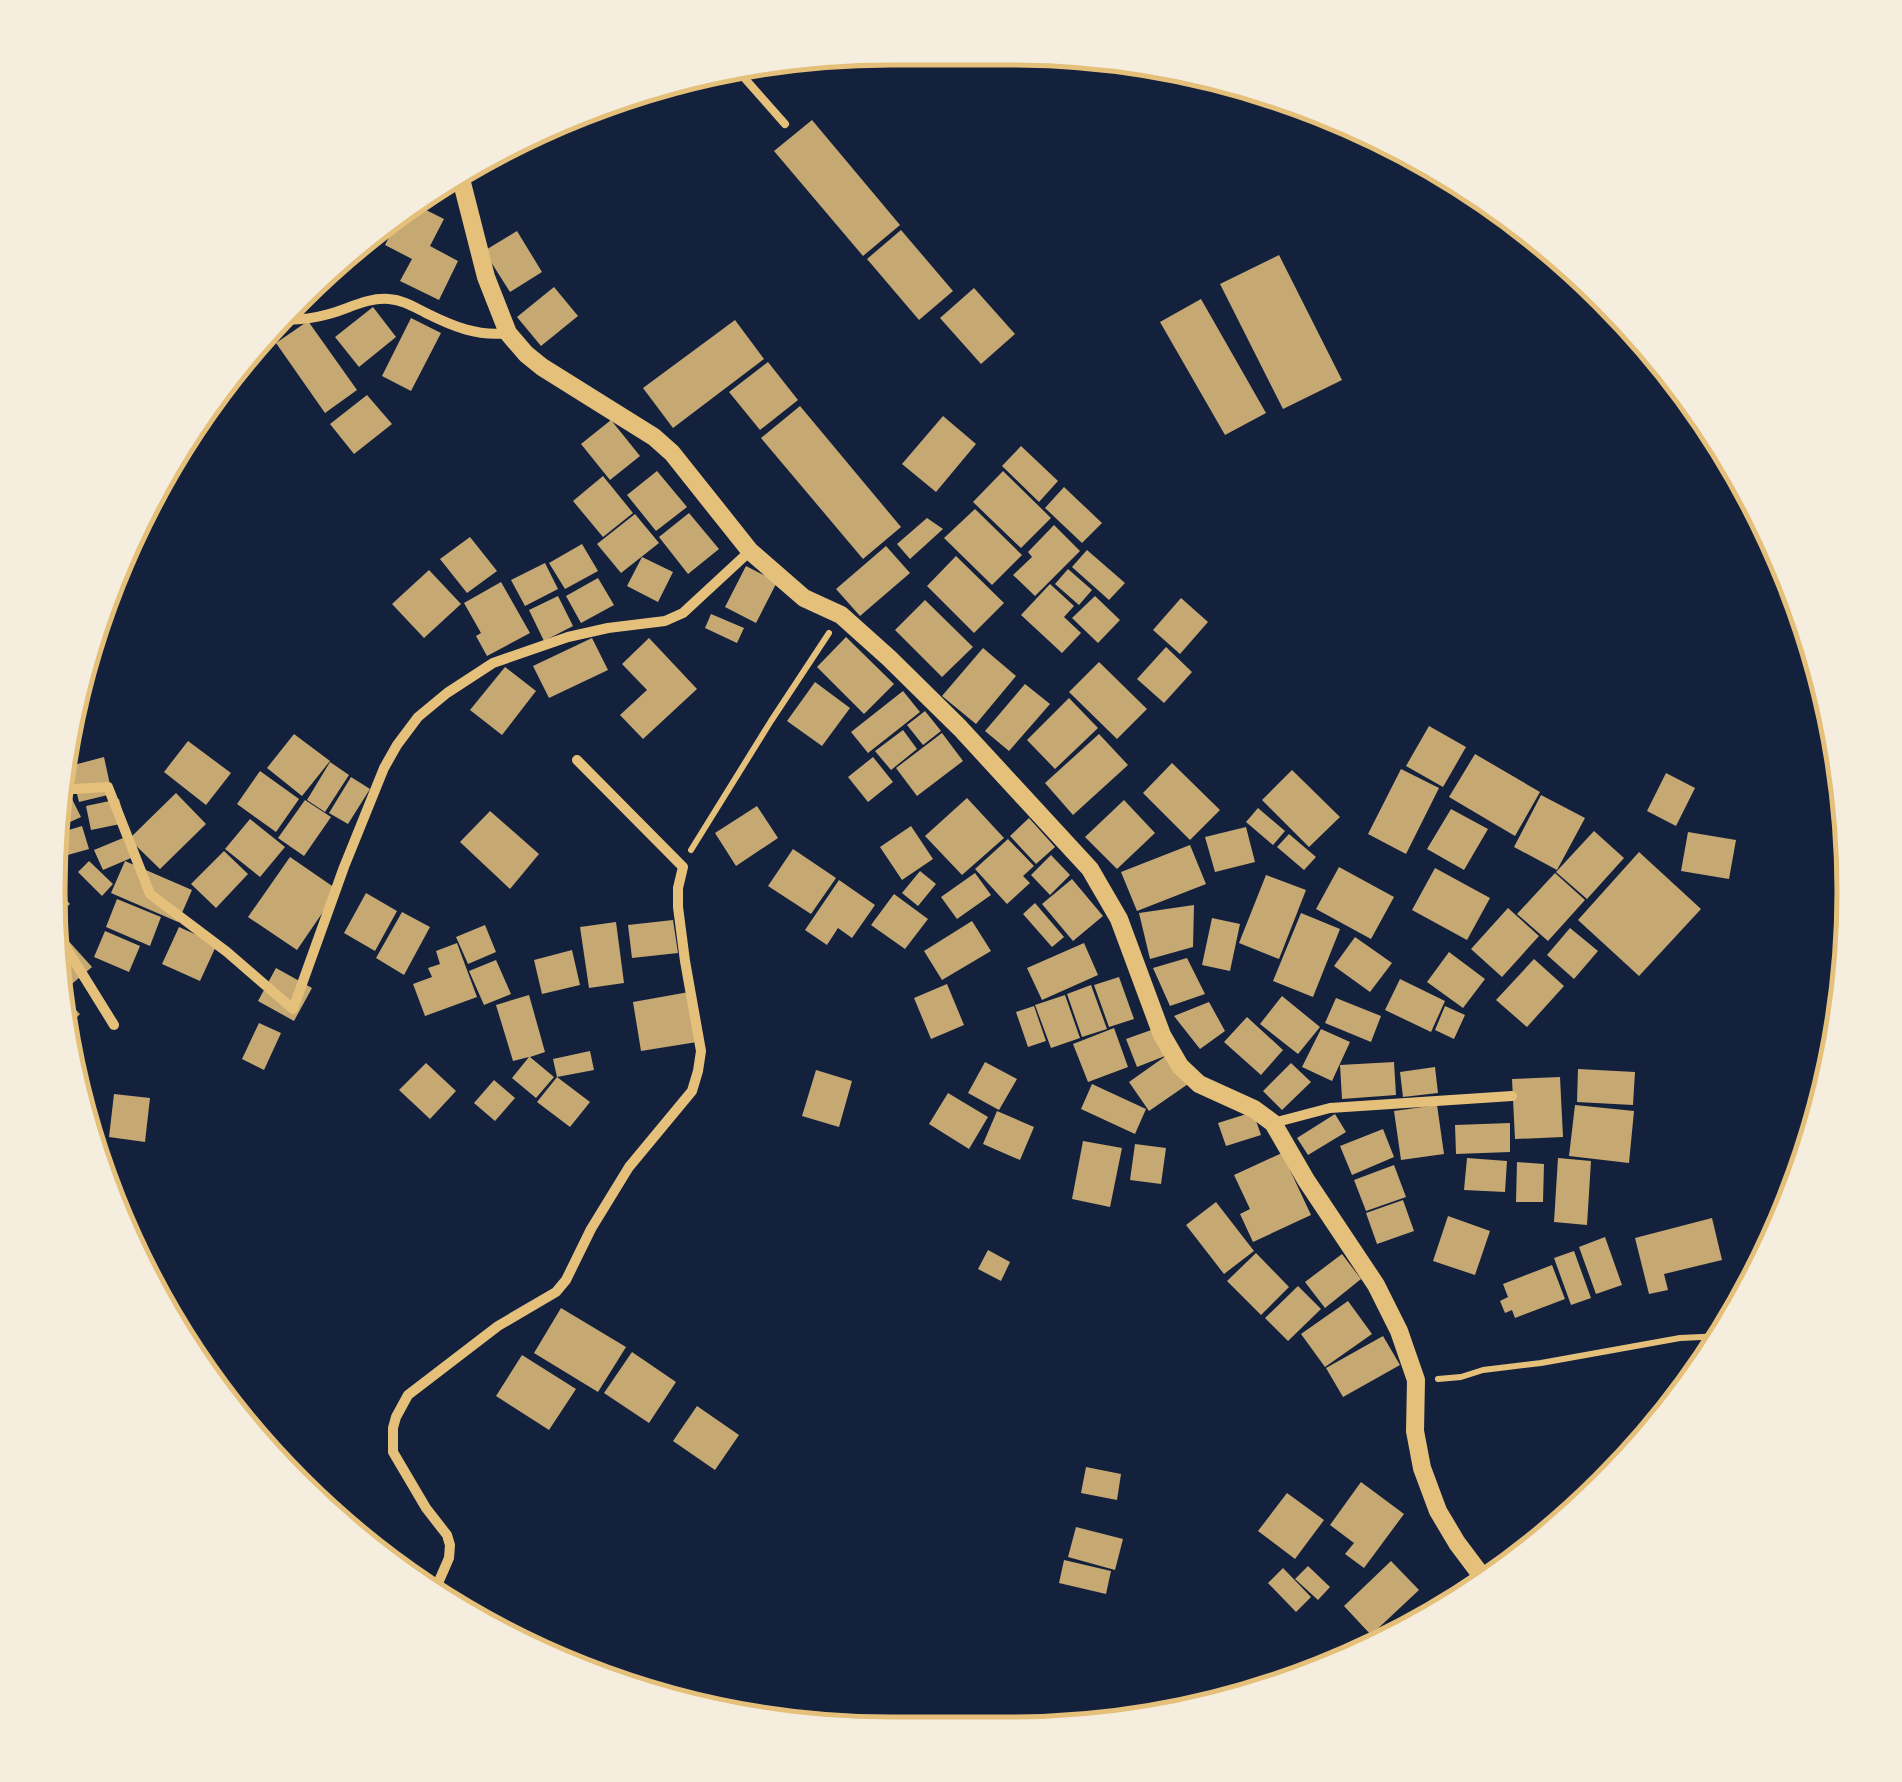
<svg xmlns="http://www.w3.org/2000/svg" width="1902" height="1782" font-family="Georgia,serif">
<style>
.building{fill:#c6a872}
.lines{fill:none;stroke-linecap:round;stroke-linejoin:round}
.path{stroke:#e5c07b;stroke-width:6}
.service{stroke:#e5c07b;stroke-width:8}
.minor{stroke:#e5c07b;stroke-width:10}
.tertiary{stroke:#e5c07b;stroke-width:18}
.rim{fill:none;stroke:#e5c07b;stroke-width:5}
</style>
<rect width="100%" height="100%" fill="#14213d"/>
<path class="building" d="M 812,120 L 900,225 L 863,256 L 774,151 Z
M 410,202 L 444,219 L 430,246 L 458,261 L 439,300 L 400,281 L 412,259 L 385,245 L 406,204 Z
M 901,230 L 953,291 L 919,320 L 867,259 Z
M 517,231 L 542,272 L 510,292 L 484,251 Z
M 1279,255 L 1342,380 L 1283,409 L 1220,284 Z
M 554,287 L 578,316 L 541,346 L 517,317 Z
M 974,288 L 1015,334 L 981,364 L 940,318 Z
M 1201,299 L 1266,413 L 1225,435 L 1160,322 Z
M 373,307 L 396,337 L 359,367 L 335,337 Z
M 411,318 L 441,333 L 411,391 L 382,376 Z
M 735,320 L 764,359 L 673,428 L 643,388 Z
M 308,321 L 357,390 L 325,413 L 276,343 Z
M 768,362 L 798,400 L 760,430 L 729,392 Z
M 367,395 L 392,424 L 354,454 L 330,424 Z
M 800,406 L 901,527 L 863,559 L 761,438 Z
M 943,416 L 976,444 L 936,492 L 902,464 Z
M 611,420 L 640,456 L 610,480 L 581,444 Z
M 1021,446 L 1058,481 L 1039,502 L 1002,466 Z
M 657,471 L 687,507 L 656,531 L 627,495 Z
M 1003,471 L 1051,518 L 1021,548 L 973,502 Z
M 603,476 L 633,513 L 603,537 L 573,501 Z
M 1064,487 L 1102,523 L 1082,543 L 1045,508 Z
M 975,509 L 1022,555 L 992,585 L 944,538 Z
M 689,513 L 719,549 L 688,574 L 659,537 Z
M 635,514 L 659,543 L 621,573 L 597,544 Z
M 927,518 L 943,529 L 910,559 L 897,544 Z
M 1054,525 L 1080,551 L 1035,596 L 1013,575 L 1032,557 L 1028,552 Z
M 470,537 L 497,571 L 467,593 L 440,559 Z
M 582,544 L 598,571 L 565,589 L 549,563 Z
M 886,546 L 910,573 L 860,616 L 836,589 Z
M 1087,550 L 1125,583 L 1109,600 L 1072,567 Z
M 956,556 L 1004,603 L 974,633 L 927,586 Z
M 642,557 L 673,572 L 658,602 L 627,586 Z
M 545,563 L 558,589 L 525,606 L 511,580 Z
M 746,566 L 777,582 L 756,623 L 725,607 Z
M 1068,569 L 1092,590 L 1079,605 L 1055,584 Z
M 429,570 L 461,604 L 424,638 L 392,604 Z
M 598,578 L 614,605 L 581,623 L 566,596 Z
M 501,582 L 530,633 L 487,656 L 476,636 L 481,633 L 464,603 Z
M 1050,584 L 1074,606 L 1064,617 L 1081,633 L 1062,653 L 1021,615 Z
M 558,596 L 573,626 L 544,641 L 529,610 Z
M 1095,596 L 1120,620 L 1098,643 L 1072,618 Z
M 1181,598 L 1208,622 L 1180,654 L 1153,630 Z
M 925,600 L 973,647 L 942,677 L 895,630 Z
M 711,614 L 744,628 L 737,643 L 705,628 Z
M 846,637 L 894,684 L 864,714 L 817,667 Z
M 592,638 L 608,670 L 549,698 L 533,666 Z
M 649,638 L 697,689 L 643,739 L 620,715 L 647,690 L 622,664 Z
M 1166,647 L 1192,672 L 1164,703 L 1137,679 Z
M 983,648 L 1016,676 L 976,724 L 942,696 Z
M 1099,662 L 1147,709 L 1117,739 L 1069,692 Z
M 505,667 L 536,691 L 502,735 L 470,710 Z
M 815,682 L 850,708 L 822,746 L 787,721 Z
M 1025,684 L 1050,704 L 1009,751 L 985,731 Z
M 903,691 L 920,712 L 868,753 L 851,732 Z
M 1069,698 L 1098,728 L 1055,769 L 1027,740 Z
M 925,711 L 941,731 L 923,745 L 907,725 Z
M 1429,726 L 1466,747 L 1443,787 L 1406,766 Z
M 903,730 L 917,749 L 891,770 L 875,751 Z
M 942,733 L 963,761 L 917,796 L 896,768 Z
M 294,734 L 330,761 L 302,796 L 267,768 Z
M 1099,734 L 1128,765 L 1073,815 L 1045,783 Z
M 188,741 L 231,773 L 206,805 L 164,772 Z
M 1475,754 L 1540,792 L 1515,836 L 1449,797 Z
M 104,757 L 112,794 L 79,802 L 70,766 Z
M 873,757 L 893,782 L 868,802 L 848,777 Z
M 62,761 L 70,781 L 58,786 L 59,778 Z
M 330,762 L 349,775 L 325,812 L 307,800 Z
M 1172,763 L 1220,810 L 1190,840 L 1143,793 Z
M 1401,769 L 1439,788 L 1406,854 L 1368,834 Z
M 1292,770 L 1340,817 L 1309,847 L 1262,800 Z
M 260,771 L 299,799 L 276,832 L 237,804 Z
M 1666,773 L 1695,788 L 1676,826 L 1647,811 Z
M 351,777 L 370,789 L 348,824 L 329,813 Z
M 67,789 L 81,817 L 50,831 L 56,793 Z
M 176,793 L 206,824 L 160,869 L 129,839 Z
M 1541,795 L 1585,818 L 1557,870 L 1514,847 Z
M 967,798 L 1004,838 L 962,875 L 925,836 Z
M 119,799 L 125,823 L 91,830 L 86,806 Z
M 305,800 L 331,817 L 304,856 L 278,838 Z
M 1124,800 L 1155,833 L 1117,869 L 1085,837 Z
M 757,806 L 778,838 L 736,866 L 715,833 Z
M 1258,808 L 1285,831 L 1273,845 L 1246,822 Z
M 1451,809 L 1488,829 L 1464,870 L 1427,849 Z
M 490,811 L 539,854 L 510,889 L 460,842 Z
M 1029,818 L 1055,847 L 1036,864 L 1010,836 Z
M 250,819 L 285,847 L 260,877 L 225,849 Z
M 82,826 L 89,849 L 50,860 L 49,836 Z
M 911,826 L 933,859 L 902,880 L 880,847 Z
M 1246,827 L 1255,862 L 1215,872 L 1205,837 Z
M 1594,831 L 1624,858 L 1587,899 L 1556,872 Z
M 1688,832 L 1736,840 L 1729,879 L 1681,871 Z
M 1289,834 L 1316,857 L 1304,870 L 1277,847 Z
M 123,838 L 131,858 L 103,870 L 94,850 Z
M 1008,839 L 1034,866 L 1023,876 L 1030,883 L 1007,904 L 975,869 Z
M 1190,845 L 1206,884 L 1137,911 L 1121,872 Z
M 793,849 L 836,878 L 811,914 L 768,886 Z
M 224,851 L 248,874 L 216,908 L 191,884 Z
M 1639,852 L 1701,909 L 1639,976 L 1578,920 Z
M 1051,855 L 1070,875 L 1050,895 L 1031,875 Z
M 290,857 L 338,890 L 297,950 L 248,917 Z
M 89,861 L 113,884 L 102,896 L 78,872 Z
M 125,861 L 192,890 L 178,922 L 111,893 Z
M 1339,867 L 1394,897 L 1371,939 L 1316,909 Z
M 1435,868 L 1490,898 L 1467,940 L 1412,910 Z
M 920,871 L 936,884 L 918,906 L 902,893 Z
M 975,873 L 991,895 L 957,919 L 941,897 Z
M 1555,873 L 1585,900 L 1548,941 L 1517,914 Z
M 1266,875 L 1306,890 L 1279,959 L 1239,943 Z
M 1072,879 L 1103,916 L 1073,941 L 1042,904 Z
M 839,880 L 875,905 L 852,938 L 838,928 L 827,945 L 805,930 Z
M 51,883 L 70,904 L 52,920 L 51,900 Z
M 366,893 L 397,911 L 375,951 L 344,933 Z
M 894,894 L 928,919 L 905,949 L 871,925 Z
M 117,899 L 161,917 L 150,946 L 106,927 Z
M 1035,903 L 1064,937 L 1052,947 L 1023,914 Z
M 1194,905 L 1193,947 L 1150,959 L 1139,913 Z
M 1508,908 L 1539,936 L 1502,977 L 1471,949 Z
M 402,912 L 430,927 L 404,975 L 376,958 Z
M 1301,913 L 1340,929 L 1313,997 L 1273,981 Z
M 1212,918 L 1240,924 L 1230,971 L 1202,965 Z
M 673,920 L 678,953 L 632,958 L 628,925 Z
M 972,921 L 991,951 L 942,980 L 924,951 Z
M 616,922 L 624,983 L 589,988 L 580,927 Z
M 485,925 L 496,952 L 468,964 L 456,937 Z
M 56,927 L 92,967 L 61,993 L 54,986 L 52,931 Z
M 179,927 L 217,944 L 200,981 L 162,964 Z
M 1570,928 L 1598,951 L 1574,979 L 1547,955 Z
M 105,931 L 140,946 L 129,972 L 94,957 Z
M 1355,937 L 1392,963 L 1370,992 L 1334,966 Z
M 457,943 L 477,997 L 425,1016 L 413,984 L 432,977 L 428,968 L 440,964 L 436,951 Z
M 1084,943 L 1098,975 L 1042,1000 L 1027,968 Z
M 572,950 L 580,985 L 542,994 L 534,960 Z
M 1449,952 L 1485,979 L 1463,1008 L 1427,982 Z
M 1187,958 L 1205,994 L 1170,1006 L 1153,968 Z
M 1534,959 L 1564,986 L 1527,1027 L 1496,1000 Z
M 496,960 L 511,994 L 484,1005 L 469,971 Z
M 276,968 L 312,988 L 294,1021 L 258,1001 Z
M 1119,977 L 1134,1019 L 1109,1027 L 1094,985 Z
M 1400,979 L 1445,1001 L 1431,1032 L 1385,1010 Z
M 947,984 L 964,1025 L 931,1039 L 914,998 Z
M 1091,985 L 1107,1029 L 1082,1037 L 1067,994 Z
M 689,992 L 697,1042 L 641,1051 L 633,1002 Z
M 529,995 L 545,1052 L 530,1057 L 554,1077 L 536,1098 L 512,1078 L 529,1057 L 513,1061 L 496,1005 Z
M 1065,995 L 1080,1038 L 1051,1048 L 1035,1005 Z
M 1282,996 L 1320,1027 L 1298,1054 L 1260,1024 Z
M 1336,998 L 1381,1016 L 1371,1042 L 1325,1023 Z
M 1209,1002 L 1225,1031 L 1200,1049 L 1174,1016 Z
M 55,1003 L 62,1010 L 69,1003 L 80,1014 L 62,1033 Z
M 1034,1006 L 1046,1041 L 1028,1047 L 1016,1012 Z
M 1445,1006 L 1465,1015 L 1454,1039 L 1435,1030 Z
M 1247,1017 L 1283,1050 L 1261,1075 L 1224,1042 Z
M 259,1023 L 281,1033 L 264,1070 L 242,1059 Z
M 1114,1028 L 1128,1067 L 1088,1082 L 1073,1044 Z
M 1154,1029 L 1165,1056 L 1137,1067 L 1126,1039 Z
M 1321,1029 L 1350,1042 L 1332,1081 L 1302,1067 Z
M 63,1035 L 78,1050 L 68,1060 Z
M 590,1051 L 594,1070 L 557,1077 L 590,1102 L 570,1127 L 537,1102 L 557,1077 L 553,1059 Z
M 1170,1053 L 1191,1082 L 1149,1111 L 1129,1082 Z
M 985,1062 L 1017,1079 L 999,1110 L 968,1093 Z
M 1394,1062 L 1396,1095 L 1342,1099 L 1340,1065 Z
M 426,1063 L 456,1091 L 430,1119 L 399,1090 Z
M 1291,1063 L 1311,1082 L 1282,1110 L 1263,1091 Z
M 1435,1067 L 1438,1093 L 1403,1097 L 1400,1072 Z
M 1578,1069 L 1635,1072 L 1633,1105 L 1577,1102 Z
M 816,1070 L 852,1081 L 839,1127 L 802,1116 Z
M 1560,1077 L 1563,1137 L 1515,1139 L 1512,1079 Z
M 494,1080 L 515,1098 L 495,1121 L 474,1103 Z
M 1092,1084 L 1146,1109 L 1135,1134 L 1081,1109 Z
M 948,1093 L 988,1117 L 969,1149 L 929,1124 Z
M 114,1094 L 150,1098 L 145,1142 L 109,1137 Z
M 1437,1105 L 1444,1154 L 1401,1160 L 1394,1111 Z
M 1575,1105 L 1634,1111 L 1629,1163 L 1569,1156 Z
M 997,1111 L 1034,1127 L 1020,1160 L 983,1144 Z
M 1253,1112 L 1261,1135 L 1226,1146 L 1218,1123 Z
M 1335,1114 L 1346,1132 L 1308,1155 L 1297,1138 Z
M 1510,1123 L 1510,1152 L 1456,1154 L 1455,1125 Z
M 1383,1129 L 1394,1157 L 1352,1175 L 1340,1146 Z
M 1083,1141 L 1122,1148 L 1110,1207 L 1072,1199 Z
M 1135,1144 L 1166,1148 L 1161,1184 L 1130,1180 Z
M 1282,1153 L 1311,1215 L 1253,1242 L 1240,1214 L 1250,1209 L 1234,1175 Z
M 1467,1158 L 1507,1161 L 1505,1192 L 1464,1190 Z
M 1558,1158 L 1591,1161 L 1587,1225 L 1554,1222 Z
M 1517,1162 L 1544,1164 L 1543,1202 L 1516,1202 Z
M 1394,1165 L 1406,1197 L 1366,1211 L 1354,1180 Z
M 1403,1200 L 1414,1231 L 1377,1244 L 1366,1213 Z
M 1216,1202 L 1254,1251 L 1224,1274 L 1186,1225 Z
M 1448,1216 L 1490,1231 L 1475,1275 L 1433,1261 Z
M 1712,1218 L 1722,1260 L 1664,1274 L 1668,1290 L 1649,1294 L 1635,1238 Z
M 1605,1237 L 1622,1285 L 1596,1294 L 1579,1247 Z
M 988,1250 L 1010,1262 L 1001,1281 L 978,1269 Z
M 1574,1251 L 1591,1298 L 1571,1305 L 1554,1258 Z
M 1256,1253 L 1289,1287 L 1261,1315 L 1227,1281 Z
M 1342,1254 L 1361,1279 L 1325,1308 L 1305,1282 Z
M 1552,1265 L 1565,1299 L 1515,1318 L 1512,1310 L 1505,1313 L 1500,1301 L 1508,1297 L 1503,1284 Z
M 1298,1286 L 1321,1309 L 1288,1341 L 1265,1318 Z
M 1348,1301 L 1372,1334 L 1325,1367 L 1301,1334 Z
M 561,1308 L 626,1347 L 598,1392 L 534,1353 Z
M 1383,1336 L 1400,1365 L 1343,1397 L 1326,1368 Z
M 632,1352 L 676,1382 L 649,1423 L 604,1393 Z
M 522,1355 L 576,1389 L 549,1430 L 496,1396 Z
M 697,1406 L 739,1435 L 715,1470 L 673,1441 Z
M 1086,1467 L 1121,1474 L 1117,1500 L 1081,1493 Z
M 1361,1482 L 1404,1514 L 1364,1568 L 1345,1554 L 1354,1543 L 1330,1525 Z
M 1287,1493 L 1324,1520 L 1295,1559 L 1258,1531 Z
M 1076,1527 L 1123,1539 L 1115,1570 L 1068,1557 Z
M 1064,1560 L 1111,1571 L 1106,1594 L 1059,1583 Z
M 1391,1561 L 1419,1590 L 1371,1635 L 1344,1606 Z
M 1308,1566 L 1330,1587 L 1318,1600 L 1295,1579 Z
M 1283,1568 L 1311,1597 L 1296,1612 L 1268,1583 Z"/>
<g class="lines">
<path class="path" d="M 691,850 L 771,721 L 829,633
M 1438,1379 L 1461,1377 L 1483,1370 L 1541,1363 L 1680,1338 L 1723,1336"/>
<path class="service" d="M 732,64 L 785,124"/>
<path class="minor" d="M 274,319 C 292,321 311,319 329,314 C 348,309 368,297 389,299 C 403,300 414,307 426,313 C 452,326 478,337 508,333
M 57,790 L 108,787 L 150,894 L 227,952 L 293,1009 L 344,867 L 384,768 L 397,745 L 418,717 L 447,693 L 493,663 L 568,637 L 608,628 L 665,621 L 683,613 L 750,551
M 52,925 L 114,1025
M 1273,1123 L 1330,1108 L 1512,1096
M 432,1597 L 449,1558 L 450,1545 L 447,1535 L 426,1508 L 393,1452 L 393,1428 L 396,1417 L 408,1395 L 498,1326 L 556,1292 L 566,1280 L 591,1229 L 629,1167 L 692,1091 L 698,1071 L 701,1051 L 685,961 L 678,907 L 678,888 L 683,867 L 577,760"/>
<path class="tertiary" d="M 459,171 L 486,277 L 508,333 L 526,354 L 542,367 L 654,437 L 672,453 L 750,551 L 804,598 L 841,615 L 889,658 L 960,728 L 1090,869 L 1119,919 L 1162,1035 L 1180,1066 L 1199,1084 L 1254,1109 L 1273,1123 L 1306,1180 L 1376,1285 L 1399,1331 L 1416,1380 L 1415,1431 L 1422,1468 L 1438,1511 L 1457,1543 L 1487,1583"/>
</g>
<path d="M0 0H1902V1782H0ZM891 65H1011A826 826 0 0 1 1837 891V891A826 826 0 0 1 1011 1717H891A826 826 0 0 1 65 891V891A826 826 0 0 1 891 65Z" fill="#f5edde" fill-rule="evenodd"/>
<path class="rim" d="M891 65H1011A826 826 0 0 1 1837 891V891A826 826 0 0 1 1011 1717H891A826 826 0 0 1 65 891V891A826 826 0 0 1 891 65Z"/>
</svg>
